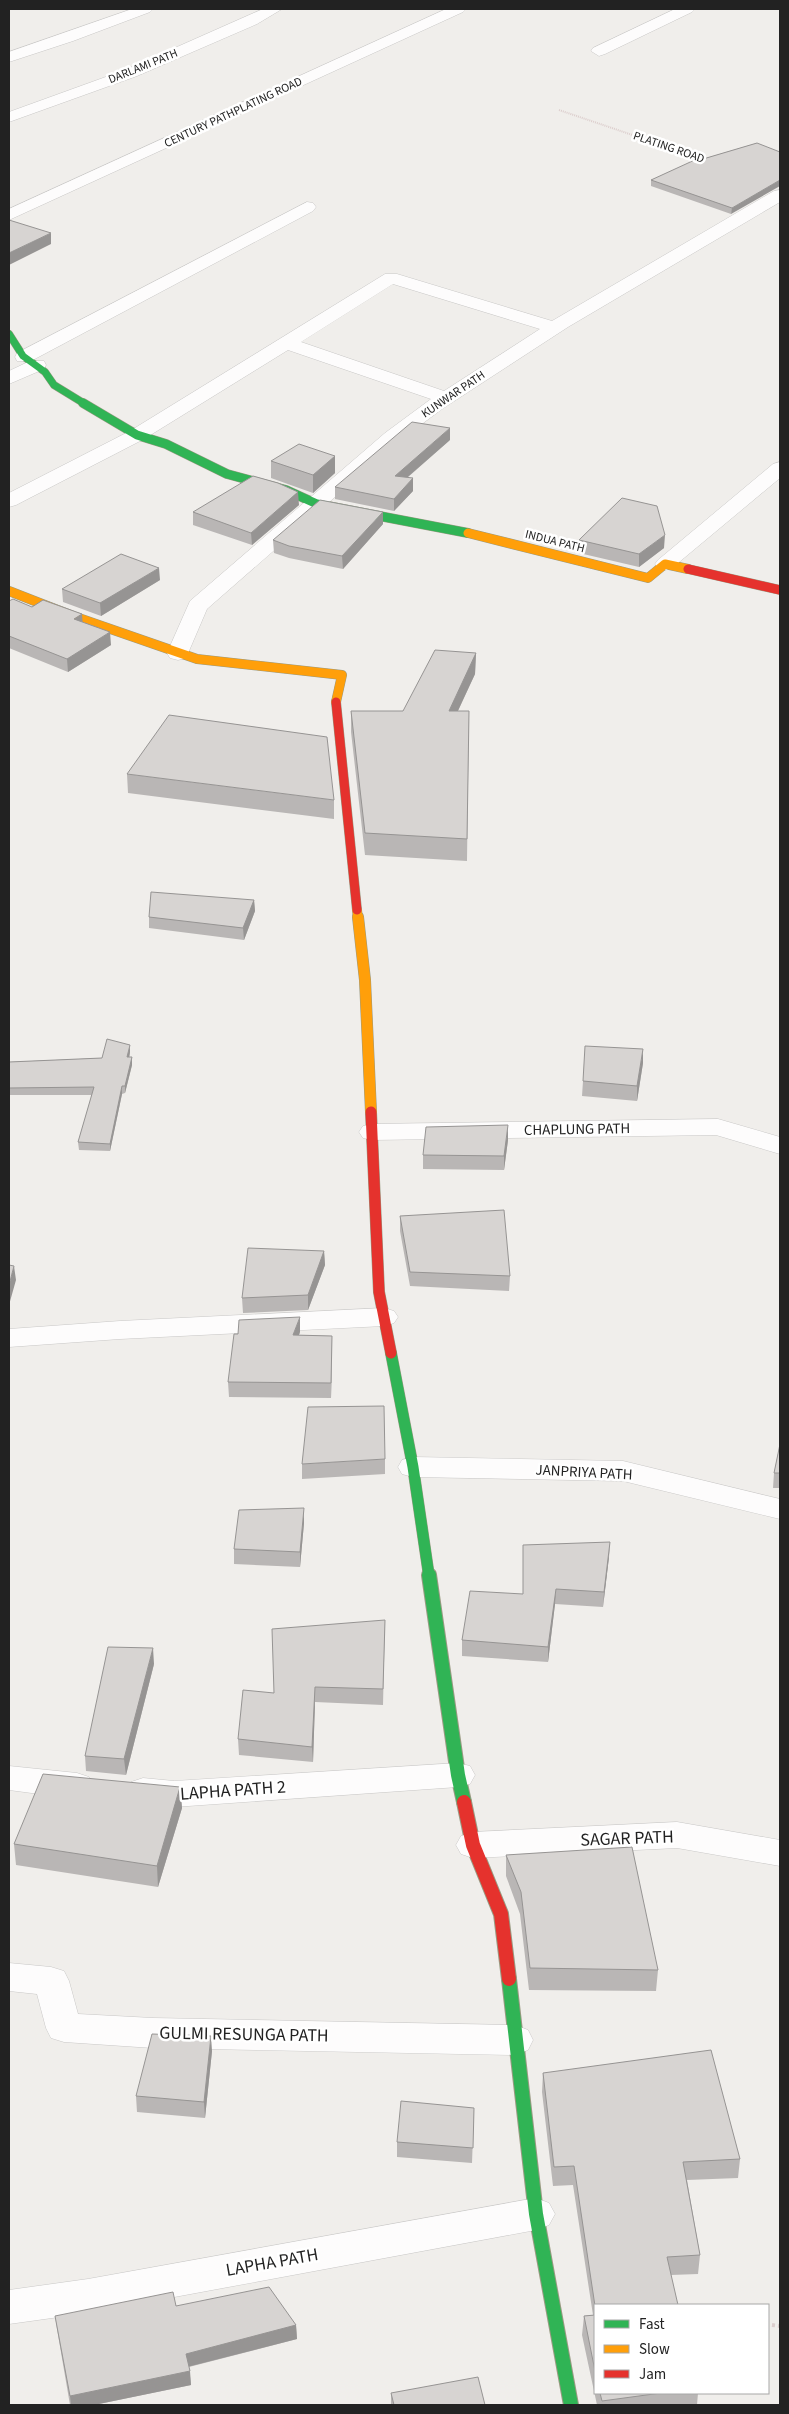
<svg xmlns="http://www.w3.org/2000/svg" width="789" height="2414" font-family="'Source Sans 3',sans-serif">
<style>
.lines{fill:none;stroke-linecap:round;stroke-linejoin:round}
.street-casing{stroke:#c9c8c7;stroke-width:1}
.fast-far3-casing{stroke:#999a82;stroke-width:8}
.fast-far2-casing{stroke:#999a82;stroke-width:10}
.fast-far1-casing{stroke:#999a82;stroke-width:12}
.fast-casing{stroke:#999a82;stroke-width:16}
.slow-far1-casing{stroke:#999a82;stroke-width:10}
.slow-casing{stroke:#999a82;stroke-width:12}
.jam-far2-casing{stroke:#999a82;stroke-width:10}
.jam-far1-casing{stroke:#999a82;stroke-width:12}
.jam-casing{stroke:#999a82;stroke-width:16}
.path-far1{stroke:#dccecd;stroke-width:2;stroke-dasharray:1 1;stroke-linecap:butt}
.path{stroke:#dccecd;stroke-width:4;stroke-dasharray:3 3;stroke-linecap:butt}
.street{fill:#fdfcfc;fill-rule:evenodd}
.fast-far3{stroke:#30b455;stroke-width:7}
.fast-far2{stroke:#30b455;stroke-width:9}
.fast-far1{stroke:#30b455;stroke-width:11}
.fast{stroke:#30b455;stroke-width:14}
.slow-far1{stroke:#ff9f0a;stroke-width:9}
.slow{stroke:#ff9f0a;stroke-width:11}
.jam-far2{stroke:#e5322d;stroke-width:9}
.jam-far1{stroke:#e5322d;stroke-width:11}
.jam{stroke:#e5322d;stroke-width:14}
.wall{fill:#b9b6b5}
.shaded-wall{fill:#969493}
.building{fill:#d7d4d2;stroke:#969493}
.labels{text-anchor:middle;stroke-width:5;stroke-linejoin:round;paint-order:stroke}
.far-street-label{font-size:12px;fill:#222;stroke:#fff}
.street-label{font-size:15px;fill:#222;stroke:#fff}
.near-street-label{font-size:18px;fill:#222;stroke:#fff}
</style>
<rect width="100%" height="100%" fill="#f0eeeb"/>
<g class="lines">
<g class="street-casing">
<path id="street" d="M 132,9 L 153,9 L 150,12 L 73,41 L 9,62 L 9,52 Z
M 263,9 L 282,9 L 257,24 L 137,76 L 9,122 L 9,112 L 125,70 Z
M 446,9 L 466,9 L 463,12 L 9,220 L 9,209 Z
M 675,9 L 695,9 L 692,12 L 605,54 L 599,56 L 591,51 L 593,48 Z
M 780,190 L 780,202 L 568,327 L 442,409 L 399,441 L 207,609 L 186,658 L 178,660 L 170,658 L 167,653 L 190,601 L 385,433 L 431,399 L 288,350 L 144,439 L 16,505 L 9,507 L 9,493 L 130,431 L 385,274 L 397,274 L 552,321 L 774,191 ZM 393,284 L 540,329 L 444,391 L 301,342 Z
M 307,202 L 313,203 L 316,207 L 313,211 L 31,361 L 44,361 L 46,365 L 44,369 L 9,384 L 9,371 L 30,361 L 17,361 L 15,357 L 17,353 Z
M 780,462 L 780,478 L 672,568 L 665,570 L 658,568 L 655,564 L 658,560 L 773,464 Z
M 718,1119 L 780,1137 L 780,1154 L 716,1135 L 372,1140 L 363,1138 L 359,1132 L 363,1126 L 372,1124 Z
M 384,1308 L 394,1311 L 398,1317 L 394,1323 L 384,1326 L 120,1339 L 9,1347 L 9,1329 L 120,1321 Z
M 413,1457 L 623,1461 L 780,1499 L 780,1519 L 623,1481 L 413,1477 L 402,1474 L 398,1467 L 402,1460 Z
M 458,1763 L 470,1766 L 475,1775 L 470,1784 L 458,1787 L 174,1807 L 143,1804 L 131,1800 L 126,1791 L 131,1782 L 143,1778 L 174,1781 Z
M 9,1766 L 77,1773 L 89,1777 L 94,1786 L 89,1795 L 77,1799 L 9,1790 Z
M 677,1822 L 780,1840 L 780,1866 L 677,1848 L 473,1858 L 461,1854 L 456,1845 L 461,1836 L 473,1832 Z
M 9,1963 L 51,1967 L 64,1971 L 69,1981 L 78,2014 L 153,2018 L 515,2025 L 528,2030 L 533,2040 L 528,2050 L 515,2055 L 153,2048 L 64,2042 L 51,2038 L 46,2028 L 37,1994 L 9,1991 Z
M 536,2198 L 549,2203 L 555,2214 L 549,2225 L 536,2230 L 88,2313 L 9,2324 L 9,2290 L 88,2279 Z"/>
</g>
<g class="fast-far3-casing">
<path id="fast-far3" d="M 9,334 L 23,356 L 45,372 L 54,385 L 85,404"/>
</g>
<g class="fast-far2-casing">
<path id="fast-far2" d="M 83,403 L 137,435 L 166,444 L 227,474 L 286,490 L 317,504 L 468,533"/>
</g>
<g class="fast-far1-casing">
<path id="fast-far1" d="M 391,1353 L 413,1467 L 429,1576"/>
</g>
<g class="fast-casing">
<path id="fast" d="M 429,1575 L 458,1775 L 464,1802
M 509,1979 L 536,2214 L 571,2405"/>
</g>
<g class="slow-far1-casing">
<path id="slow-far1" d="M 468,533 L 648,578 L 665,564 L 688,569
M 9,591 L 73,616 L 197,659 L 342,675 L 336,702
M 357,910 L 358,919"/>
</g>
<g class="slow-casing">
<path id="slow" d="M 358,917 L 365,980 L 371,1112"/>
</g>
<g class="jam-far2-casing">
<path id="jam-far2" d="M 688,569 L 780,590
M 336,702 L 357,910"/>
</g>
<g class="jam-far1-casing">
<path id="jam-far1" d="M 371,1112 L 379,1292 L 391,1353"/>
</g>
<g class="jam-casing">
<path id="jam" d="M 464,1802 L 473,1845 L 501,1914 L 509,1979"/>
</g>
<path class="path-far1" d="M 559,110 L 706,160"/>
<path class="path" d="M 772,2325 L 780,2326"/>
<use href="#street" class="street"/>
<use href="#fast-far3" class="fast-far3"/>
<use href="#fast-far2" class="fast-far2"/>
<use href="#fast-far1" class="fast-far1"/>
<use href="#fast" class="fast"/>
<use href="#slow-far1" class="slow-far1"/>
<use href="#slow" class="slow"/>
<use href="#jam-far2" class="jam-far2"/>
<use href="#jam-far1" class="jam-far1"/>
<use href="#jam" class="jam"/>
</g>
<path class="wall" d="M 757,143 L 731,214 L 651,186 L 651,180 L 703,159 Z
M 450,440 L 407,478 L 413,491 L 394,511 L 335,499 L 335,487 Z
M 335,456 L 335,473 L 313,493 L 271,478 L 271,461 Z
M 299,505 L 252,545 L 193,525 L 193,512 Z
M 383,524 L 343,569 L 289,558 L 274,553 L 273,540 Z
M 579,540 L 664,548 L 639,567 L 579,553 Z
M 160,580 L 101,616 L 63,602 L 62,589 Z
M 9,601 L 82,622 L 111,645 L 68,672 L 9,648 Z
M 476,653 L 475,674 L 458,711 L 469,711 L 467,861 L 365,855 L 351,732 L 351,711 L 403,711 Z
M 127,774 L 334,800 L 334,819 L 128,793 Z
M 254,900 L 255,911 L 244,940 L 149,928 L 149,917 Z
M 130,1052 L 129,1057 L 132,1057 L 132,1065 L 125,1093 L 122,1094 L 110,1151 L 79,1150 L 78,1142 L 92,1095 L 9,1095 L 9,1062 L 102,1058 Z
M 643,1063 L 637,1101 L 582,1096 L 583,1081 Z
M 508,1140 L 504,1170 L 423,1169 L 423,1155 Z
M 400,1216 L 510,1276 L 509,1291 L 410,1286 L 400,1231 Z
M 324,1251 L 325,1265 L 308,1310 L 243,1313 L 242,1298 Z
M 300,1332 L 299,1335 L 332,1336 L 331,1398 L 229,1397 L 228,1382 Z
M 780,1444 L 780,1488 L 773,1488 L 774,1473 Z
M 385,1459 L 385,1474 L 302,1479 L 302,1464 Z
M 304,1523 L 300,1567 L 234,1564 L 234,1549 Z
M 523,1545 L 609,1557 L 603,1607 L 555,1604 L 548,1662 L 462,1656 L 462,1640 L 523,1594 Z
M 385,1620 L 383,1705 L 315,1702 L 313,1762 L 239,1755 L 238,1739 L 274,1693 Z
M 154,1664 L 126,1775 L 86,1771 L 85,1756 Z
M 180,1787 L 182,1808 L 158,1887 L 16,1865 L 14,1844 Z
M 506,1855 L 658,1970 L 656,1991 L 529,1990 L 520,1914 L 506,1876 Z
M 212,2051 L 205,2118 L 137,2112 L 136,2096 Z
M 543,2073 L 740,2159 L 738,2178 L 687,2180 L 700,2255 L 698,2274 L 671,2275 L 595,2305 L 595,2393 L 698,2393 L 697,2405 L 597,2405 L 582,2335 L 584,2316 L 593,2315 L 573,2185 L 553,2186 L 542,2092 Z
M 474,2108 L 472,2163 L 397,2157 L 397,2142 Z
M 176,2306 L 296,2325 L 297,2339 L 189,2367 L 191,2385 L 94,2405 L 70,2405 L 57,2329 L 55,2316 Z
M 391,2393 L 485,2405 L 391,2405 Z"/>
<path class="shaded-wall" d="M 780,180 L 780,186 L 731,214 L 732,208 Z
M 51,233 L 51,244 L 9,265 L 9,253 Z
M 450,428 L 450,440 L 395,488 L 395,476 Z
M 335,456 L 335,473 L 313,493 L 313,475 Z
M 413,478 L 413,491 L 394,511 L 394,499 Z
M 298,492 L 299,505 L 252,545 L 251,533 Z
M 383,512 L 383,524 L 343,569 L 342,556 Z
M 665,535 L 664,548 L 639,567 L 639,554 Z
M 159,568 L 160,580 L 101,616 L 100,603 Z
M 82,614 L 83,627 L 74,619 Z
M 110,632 L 111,645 L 68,672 L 67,659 Z
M 476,653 L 475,674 L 448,732 L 449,711 Z
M 254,900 L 255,911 L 244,940 L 243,928 Z
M 130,1045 L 130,1052 L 128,1065 L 127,1057 Z
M 643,1049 L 643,1063 L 637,1101 L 637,1086 Z
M 132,1057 L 132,1065 L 125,1093 L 125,1086 Z
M 122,1086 L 122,1094 L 110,1151 L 110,1144 Z
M 508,1125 L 508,1140 L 504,1170 L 504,1156 Z
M 324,1251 L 325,1265 L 308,1310 L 308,1295 Z
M 14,1266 L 16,1280 L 9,1305 L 9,1285 Z
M 300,1317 L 300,1332 L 293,1350 L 293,1335 Z
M 332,1336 L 332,1350 L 331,1398 L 331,1383 Z
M 304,1508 L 304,1523 L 300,1567 L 300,1552 Z
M 610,1542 L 609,1557 L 603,1607 L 604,1592 Z
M 556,1589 L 555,1604 L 548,1662 L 548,1647 Z
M 153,1648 L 154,1664 L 126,1775 L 124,1759 Z
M 315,1687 L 315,1702 L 313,1762 L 312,1747 Z
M 180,1787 L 182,1808 L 158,1887 L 157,1866 Z
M 211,2036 L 212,2051 L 205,2118 L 204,2102 Z
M 296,2325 L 297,2339 L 187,2367 L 186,2354 Z
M 190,2371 L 191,2385 L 94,2405 L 71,2405 L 70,2396 Z"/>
<path class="building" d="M 757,143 L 780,152 L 780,180 L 732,208 L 651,180 L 699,158 L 703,159 Z
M 9,220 L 51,233 L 9,253 Z
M 412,422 L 450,428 L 395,476 L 413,478 L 394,499 L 335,487 Z
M 299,444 L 335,456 L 313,475 L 271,461 Z
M 253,476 L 278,483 L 298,492 L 251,533 L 193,512 Z
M 622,498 L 657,506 L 665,535 L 639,554 L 579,540 Z
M 320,500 L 383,512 L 342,556 L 289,546 L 273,540 Z
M 121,554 L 159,568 L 100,603 L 62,589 Z
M 13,599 L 32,607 L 43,600 L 82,614 L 74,619 L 110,632 L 67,659 L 9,636 L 9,601 Z
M 435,650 L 476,653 L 449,711 L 469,711 L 467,839 L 365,833 L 351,711 L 403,711 Z
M 169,715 L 327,737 L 334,800 L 127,774 Z
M 151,892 L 254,900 L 243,928 L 149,917 Z
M 107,1039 L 130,1045 L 127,1057 L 132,1057 L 125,1086 L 122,1086 L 110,1144 L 78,1142 L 94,1087 L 9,1088 L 9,1062 L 102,1058 Z
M 585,1046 L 643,1049 L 637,1086 L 583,1081 Z
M 508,1125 L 504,1156 L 423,1155 L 426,1127 Z
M 504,1210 L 510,1276 L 410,1272 L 400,1216 Z
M 248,1248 L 324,1251 L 308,1295 L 242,1298 Z
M 9,1265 L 14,1266 L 9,1285 Z
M 300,1317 L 293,1335 L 332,1336 L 331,1383 L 228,1382 L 234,1334 L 238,1334 L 239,1320 Z
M 384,1406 L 385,1459 L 302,1464 L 308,1407 Z
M 780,1444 L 780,1473 L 774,1473 Z
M 304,1508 L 300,1552 L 234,1549 L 239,1510 Z
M 610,1542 L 604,1592 L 556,1589 L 548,1647 L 462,1640 L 470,1591 L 523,1594 L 523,1545 Z
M 385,1620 L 383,1689 L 315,1687 L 312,1747 L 238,1739 L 243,1690 L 274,1693 L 272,1629 Z
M 108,1647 L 153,1648 L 124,1759 L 85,1756 Z
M 43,1774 L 180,1787 L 157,1866 L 14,1844 Z
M 632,1847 L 658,1970 L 530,1968 L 521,1892 L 506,1855 Z
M 152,2034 L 211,2036 L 204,2102 L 136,2096 Z
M 711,2050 L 740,2159 L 683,2162 L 700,2255 L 667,2257 L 678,2305 L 595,2305 L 595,2306 L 574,2166 L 554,2167 L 543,2073 Z
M 401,2101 L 474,2108 L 473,2148 L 397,2142 Z
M 269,2287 L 296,2325 L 186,2354 L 190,2371 L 70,2396 L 55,2316 L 173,2292 L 176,2306 Z
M 595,2315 L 595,2371 L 584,2316 Z
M 478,2377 L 485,2405 L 394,2405 L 391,2393 Z
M 600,2393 L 661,2393 L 602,2401 Z"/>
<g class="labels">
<g class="far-street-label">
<text transform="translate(143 66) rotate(-22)" y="4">DARLAMI PATH</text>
<text transform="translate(233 112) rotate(-25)" y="4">CENTURY PATHPLATING ROAD</text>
<text transform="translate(669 147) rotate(19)" y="4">PLATING ROAD</text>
<text transform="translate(453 394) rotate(-34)" y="4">KUNWAR PATH</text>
<text transform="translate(555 541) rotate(14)" y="4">INDUA PATH</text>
</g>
<g class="street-label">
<text transform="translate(577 1129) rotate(-1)" y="5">CHAPLUNG PATH</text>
<text transform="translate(584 1472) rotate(3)" y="5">JANPRIYA PATH</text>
</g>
<g class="near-street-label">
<text transform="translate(233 1790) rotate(-4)" y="6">LAPHA PATH 2</text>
<text transform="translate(627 1838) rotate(-2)" y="6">SAGAR PATH</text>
<text transform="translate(244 2034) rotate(1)" y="6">GULMI RESUNGA PATH</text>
<text transform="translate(272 2262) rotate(-10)" y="6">LAPHA PATH</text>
</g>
</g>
<rect width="789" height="2414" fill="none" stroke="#222222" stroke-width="20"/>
<rect x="594" y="2304" width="175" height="90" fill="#ffffff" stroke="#a7a7a7"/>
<rect x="604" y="2320" width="25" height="8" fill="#30b455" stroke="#a7a7a7"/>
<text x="639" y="2329" font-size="15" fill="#222222">Fast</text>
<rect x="604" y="2345" width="25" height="8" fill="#ff9f0a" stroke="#a7a7a7"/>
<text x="639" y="2354" font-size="15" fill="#222222">Slow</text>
<rect x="604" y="2370" width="25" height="8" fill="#e5322d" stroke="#a7a7a7"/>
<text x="639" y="2379" font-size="15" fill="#222222">Jam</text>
</svg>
